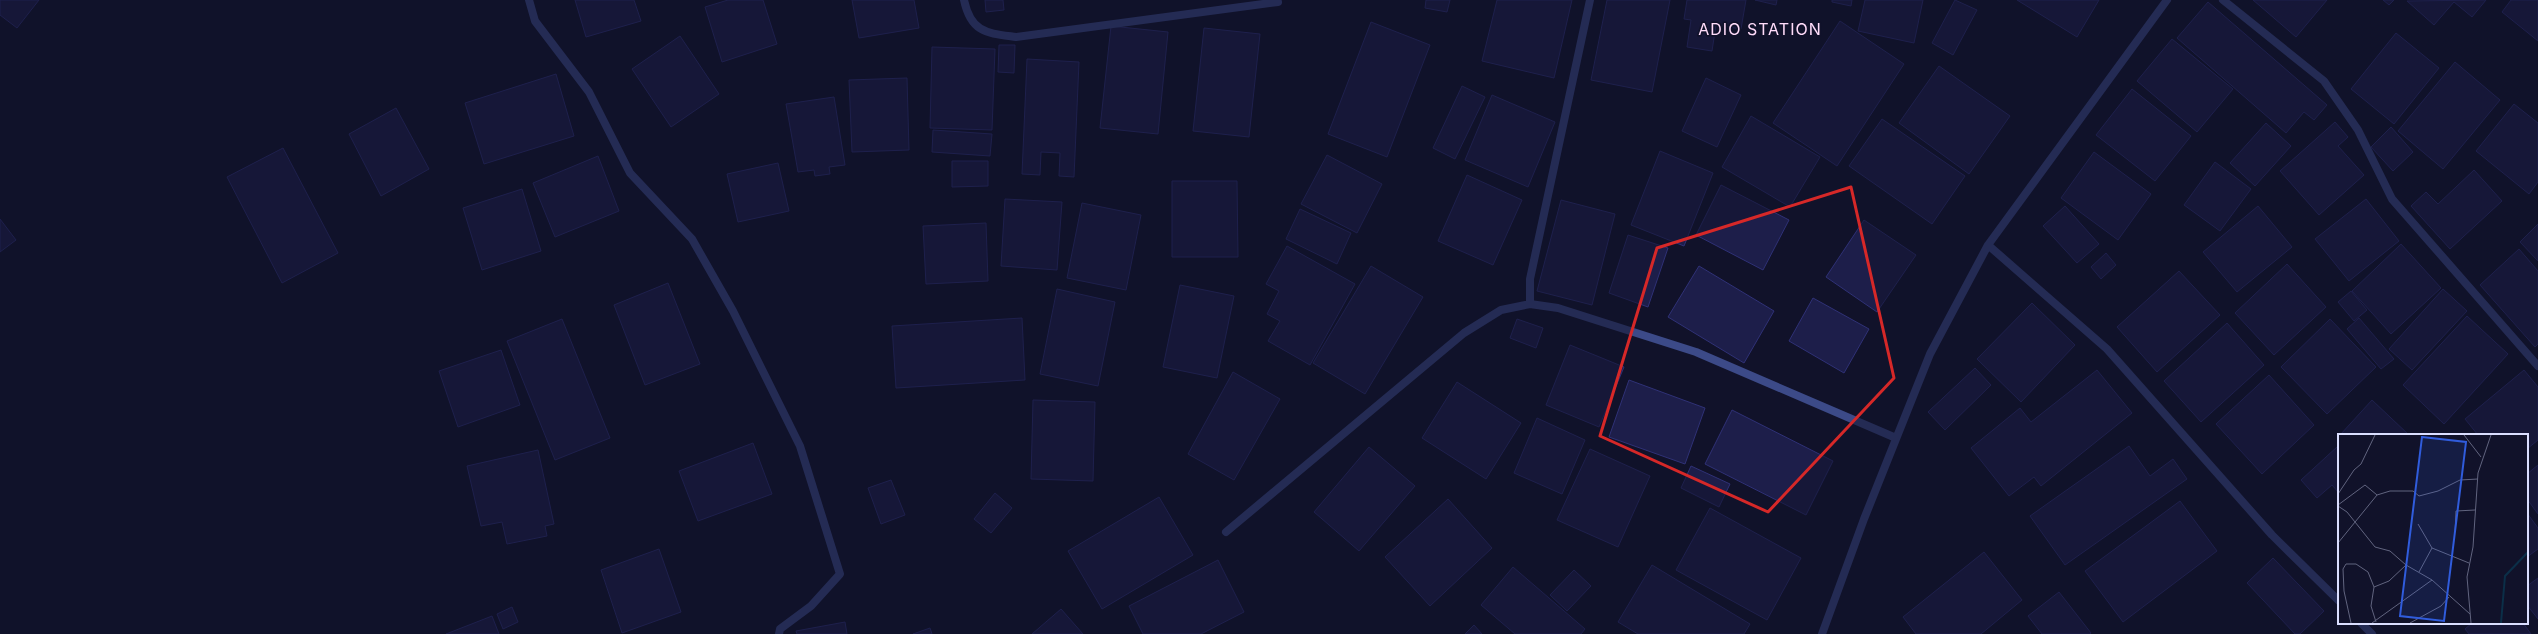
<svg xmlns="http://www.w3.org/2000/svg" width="2538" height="634" font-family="Inter,sans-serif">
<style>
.building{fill:#1d1e4a;stroke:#2f3176}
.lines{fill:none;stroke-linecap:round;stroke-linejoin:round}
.minor{stroke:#3c4a88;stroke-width:8}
.marked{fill:none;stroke:#d62828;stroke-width:3;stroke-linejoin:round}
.labels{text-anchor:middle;stroke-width:3.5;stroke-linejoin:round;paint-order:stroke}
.quarter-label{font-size:16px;letter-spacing:1px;fill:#ffdcfa;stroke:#11122a}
.inset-river{fill:none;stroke:#0b2f48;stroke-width:2}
.inset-road{fill:none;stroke:#61647f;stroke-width:1}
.view{fill:#305cdc;fill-opacity:0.15;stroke:#305cdc;stroke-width:2}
.inset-edge{fill:none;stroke:#dadeff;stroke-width:2}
</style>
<rect width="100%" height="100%" fill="#11122a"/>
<path class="building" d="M 0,0 L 39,0 L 17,28 L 0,15 Z
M 575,0 L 634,0 L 641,21 L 586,37 Z
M 728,0 L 763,0 L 777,44 L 722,62 L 705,7 Z
M 852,0 L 914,0 L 919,28 L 859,38 Z
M 985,0 L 1003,0 L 1004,10 L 986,12 Z
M 1426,0 L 1450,0 L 1447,12 L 1425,8 Z
M 1497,0 L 1572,0 L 1554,78 L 1482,61 Z
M 1607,0 L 1670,0 L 1652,92 L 1591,80 Z
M 1687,0 L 1746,0 L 1741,29 L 1716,25 L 1712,51 L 1687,47 L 1691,20 L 1684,19 Z
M 1755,0 L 1777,0 L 1776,5 Z
M 1832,0 L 1852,0 L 1851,6 L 1832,2 Z
M 1865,0 L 1923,0 L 1914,43 L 1858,31 Z
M 1955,0 L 1977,10 L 1953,55 L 1932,43 Z
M 2017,0 L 2099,0 L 2077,37 Z
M 2253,0 L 2327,0 L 2296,37 Z
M 2383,0 L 2394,0 L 2389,5 Z
M 2486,0 L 2472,17 L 2454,2 L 2434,25 L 2407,1 Z
M 2511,0 L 2538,0 L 2538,41 L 2502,12 Z
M 2208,2 L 2327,105 L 2314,120 L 2304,112 L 2286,133 L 2177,38 Z
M 1840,21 L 1904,64 L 1837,166 L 1773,123 Z
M 1371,22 L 1430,45 L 1387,157 L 1328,134 Z
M 1111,26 L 1168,32 L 1158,134 L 1100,128 Z
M 1204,28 L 1260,34 L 1249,137 L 1193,131 Z
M 2396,33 L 2439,68 L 2394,124 L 2351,89 Z
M 680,36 L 719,94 L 671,127 L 632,69 Z
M 2172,39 L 2233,89 L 2197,132 L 2137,81 Z
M 999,45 L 1015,45 L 1014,73 L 998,72 Z
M 932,47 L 995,49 L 992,130 L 930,128 Z
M 1027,59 L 1079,62 L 1074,177 L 1059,176 L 1060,153 L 1041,152 L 1040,175 L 1022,174 Z
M 2455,62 L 2500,100 L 2443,169 L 2398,131 Z
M 1939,66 L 2010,116 L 1969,174 L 1899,123 Z
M 556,74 L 574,136 L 484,164 L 465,103 Z
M 907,78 L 909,150 L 852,152 L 849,80 Z
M 1706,78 L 1741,95 L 1717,147 L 1682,131 Z
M 1462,86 L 1485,97 L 1455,159 L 1433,148 Z
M 2132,89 L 2191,136 L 2155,181 L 2096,135 Z
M 1492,95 L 1555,122 L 1528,187 L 1465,160 Z
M 834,97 L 845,165 L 829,167 L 830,174 L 815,176 L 814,170 L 798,172 L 786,104 Z
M 2514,104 L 2538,123 L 2538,182 L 2529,194 L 2476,151 Z
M 396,108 L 429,169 L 381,196 L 349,134 Z
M 1751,116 L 1820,157 L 1790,207 L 1722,167 Z
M 1882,119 L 1965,176 L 1932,224 L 1849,166 Z
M 2335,122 L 2348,137 L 2338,146 L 2364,175 L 2319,215 L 2280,171 Z
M 2266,123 L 2291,146 L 2255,186 L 2230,163 Z
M 2391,127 L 2413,152 L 2393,171 L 2371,147 Z
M 933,130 L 992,134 L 990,156 L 932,152 Z
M 283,148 L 338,253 L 282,283 L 227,177 Z
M 1660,151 L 1713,173 L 1684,246 L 1631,225 Z
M 2094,152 L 2151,194 L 2118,240 L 2061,198 Z
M 1327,155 L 1382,184 L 1357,233 L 1301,204 Z
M 598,156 L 619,211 L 555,237 L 533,183 Z
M 952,161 L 988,161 L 988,186 L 952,187 Z
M 2215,162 L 2251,189 L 2220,231 L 2184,205 Z
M 778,163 L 789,211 L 738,222 L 727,174 Z
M 2474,170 L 2502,201 L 2450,249 L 2411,206 L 2426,192 L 2438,204 Z
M 1467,175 L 1522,200 L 1493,265 L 1438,241 Z
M 1172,181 L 1237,181 L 1238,257 L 1172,257 Z
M 1721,185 L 1789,220 L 1763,270 L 1696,235 Z
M 522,189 L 541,251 L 482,270 L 463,208 Z
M 1005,199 L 1062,202 L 1057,270 L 1001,266 Z
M 2366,199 L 2399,241 L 2349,281 L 2315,239 Z
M 1561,200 L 1615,214 L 1592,305 L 1537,291 Z
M 1082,203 L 1141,215 L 1126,290 L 1067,278 Z
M 2065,206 L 2099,244 L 2077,263 L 2043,226 Z
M 2258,206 L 2292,247 L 2237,292 L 2203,252 Z
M 1300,209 L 1351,233 L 1337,264 L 1286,239 Z
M 0,219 L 16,240 L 0,252 Z
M 1864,220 L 1916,255 L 1877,312 L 1826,277 Z
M 986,223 L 988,281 L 926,284 L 923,226 Z
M 2538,224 L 2538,261 L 2520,242 Z
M 1628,235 L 1668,248 L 1648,307 L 1609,293 Z
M 2401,244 L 2441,288 L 2391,334 L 2352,291 Z
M 1287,246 L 1355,284 L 1310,365 L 1268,341 L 1280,321 L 1267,314 L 1279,291 L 1266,284 Z
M 2519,249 L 2538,271 L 2538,344 L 2535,347 L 2480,285 Z
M 2106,253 L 2116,265 L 2101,279 L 2091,267 Z
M 2287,264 L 2326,307 L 2274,355 L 2235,313 Z
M 1371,266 L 1423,297 L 1365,394 L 1313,363 Z
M 1699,266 L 1774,311 L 1744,363 L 1668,317 Z
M 2179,271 L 2220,315 L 2157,372 L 2117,327 Z
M 668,283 L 700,364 L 645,385 L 614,305 Z
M 1180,285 L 1234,296 L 1217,378 L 1163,367 Z
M 1057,289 L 1115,302 L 1098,386 L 1040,374 Z
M 2443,289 L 2467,311 L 2412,370 L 2389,349 Z
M 2351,291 L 2367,310 L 2354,321 L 2338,302 Z
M 1813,298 L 1869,329 L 1844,373 L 1789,341 Z
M 2032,303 L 2075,345 L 2021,402 L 1977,359 Z
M 2467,316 L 2508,354 L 2444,424 L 2403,385 Z
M 1022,318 L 1025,380 L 896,388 L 892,326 Z
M 2359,318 L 2394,359 L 2381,369 L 2347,329 Z
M 562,319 L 610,438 L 555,460 L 507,341 Z
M 1517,319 L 1543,328 L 1536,348 L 1510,338 Z
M 2330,319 L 2376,367 L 2327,414 L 2281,367 Z
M 2227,323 L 2264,365 L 2201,422 L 2164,381 Z
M 1570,345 L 1624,367 L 1599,427 L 1546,405 Z
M 501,350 L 520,405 L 458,427 L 439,371 Z
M 1975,368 L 1991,385 L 1945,430 L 1928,412 Z
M 2097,370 L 2132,413 L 2041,486 L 2034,477 L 2009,496 L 1971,448 L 2020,408 L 2031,422 Z
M 2524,370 L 2538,387 L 2538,440 L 2527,449 L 2527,435 L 2478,435 L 2465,419 Z
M 1233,372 L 1280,399 L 1234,480 L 1188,454 Z
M 2269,375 L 2314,425 L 2262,474 L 2216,424 Z
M 1629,380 L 1705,408 L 1685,464 L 1609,437 Z
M 1457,382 L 1521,423 L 1486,479 L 1422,438 Z
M 1033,400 L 1095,402 L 1093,481 L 1031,479 Z
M 2372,400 L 2409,435 L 2340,435 Z
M 1732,410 L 1833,461 L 1806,515 L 1705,464 Z
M 1537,418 L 1585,440 L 1562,494 L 1514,473 Z
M 753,443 L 772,494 L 698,521 L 679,471 Z
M 2129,446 L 2150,476 L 2173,459 L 2187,479 L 2065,565 L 2030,516 Z
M 2338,446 L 2339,493 L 2332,485 L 2317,498 L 2301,480 Z
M 1369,447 L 1415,486 L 1359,551 L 1314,512 Z
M 1590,449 L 1650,476 L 1618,547 L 1557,520 Z
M 538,450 L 554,524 L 545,526 L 547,536 L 507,544 L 502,522 L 481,526 L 467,466 Z
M 2538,465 L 2538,514 L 2527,499 L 2527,474 Z
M 1691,466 L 1730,484 L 1719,507 L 1681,488 Z
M 891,480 L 905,515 L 881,524 L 868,488 Z
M 995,493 L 1012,508 L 991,533 L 974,519 Z
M 1159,497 L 1193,555 L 1102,609 L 1068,551 Z
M 1448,499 L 1492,548 L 1430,606 L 1385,557 Z
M 2180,501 L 2217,551 L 2123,622 L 2085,571 Z
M 1710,508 L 1801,558 L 1767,620 L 1676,570 Z
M 2527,513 L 2538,528 L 2538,549 L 2527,557 Z
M 659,549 L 681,612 L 622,633 L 601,570 Z
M 1984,552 L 2022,600 L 1981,634 L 1916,634 L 1903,617 Z
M 2273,558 L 2324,611 L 2300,634 L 2295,634 L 2247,583 Z
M 1218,560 L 1244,612 L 1201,634 L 1143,634 L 1129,606 Z
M 1652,565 L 1750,624 L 1744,634 L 1638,634 L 1618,622 Z
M 1513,567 L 1585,629 L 1581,634 L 1515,634 L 1481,605 Z
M 1574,570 L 1591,586 L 1567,611 L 1550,595 Z
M 2538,578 L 2538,619 L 2527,605 L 2527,586 Z
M 2059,592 L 2091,633 L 2090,634 L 2042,634 L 2028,616 Z
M 512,607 L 518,622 L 503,629 L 497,614 Z
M 1061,609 L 1083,634 L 1032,634 Z
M 492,616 L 499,634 L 446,634 Z
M 845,622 L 847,634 L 797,634 L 796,631 Z
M 2472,623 L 2523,623 L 2531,634 L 2469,634 L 2465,629 Z
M 1474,625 L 1482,634 L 1465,634 Z
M 930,628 L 932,634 L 913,634 Z"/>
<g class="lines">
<path class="minor" d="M 529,0 L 535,21 L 589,92 L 630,173 L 692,239 L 733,311 L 800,446 L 840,574 L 811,606 L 780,629 L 779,634
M 964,0 C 971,33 987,33 1016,37 L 1278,2
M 2223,0 L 2324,81 L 2358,130 L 2392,199 L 2538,366
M 1988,245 L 2107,349 L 2272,535 L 2339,601
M 1530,304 L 1530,279 L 1590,0
M 1226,532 L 1464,333 L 1501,310 L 1530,304 L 1558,308 L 1696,352 L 1896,438
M 2361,623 L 2372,634
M 1822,634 L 1864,519 L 1930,354 L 1988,245 L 2167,0"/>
</g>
<path d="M0 0H2538V634H0ZM 1851,187 L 1894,378 L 1768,512 L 1600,436 L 1657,248 Z" fill="#11122a" fill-opacity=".55" fill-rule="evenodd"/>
<path class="marked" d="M 1851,187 L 1894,378 L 1768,512 L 1600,436 L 1657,248 Z"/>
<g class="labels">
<g class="quarter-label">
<text x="1760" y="35">ADIO STATION</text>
</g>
</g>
<g transform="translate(2338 434)">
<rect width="190" height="190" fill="#11122a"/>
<path class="inset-river" d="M 163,189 L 167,142 L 190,118"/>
<path class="inset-road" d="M 126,1 L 143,23M 0,60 L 16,36 L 23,30 L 37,1M 0,71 L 27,51 L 39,61M 0,72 L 9,78 L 37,113 L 52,117 L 68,131 L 94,146 L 132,180M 80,90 L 94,114 L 81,138M 117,98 L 118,77 L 137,76M 0,109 L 39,61 L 52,57 L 75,57 L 81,62 L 100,57 L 122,46 L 140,45M 94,114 L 131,129M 36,153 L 51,147 L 68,131M 13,189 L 6,157 L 5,135 L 8,130 L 18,130 L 30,138 L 36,153 L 33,172 L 38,188M 34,189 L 94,146M 72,189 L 103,172 L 111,163M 133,189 L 129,143 L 135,113 L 140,39 L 153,1"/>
<path class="view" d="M 84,3 L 128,8 L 106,187 L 62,182 Z"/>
<rect width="190" height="190" class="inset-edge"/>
</g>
</svg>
